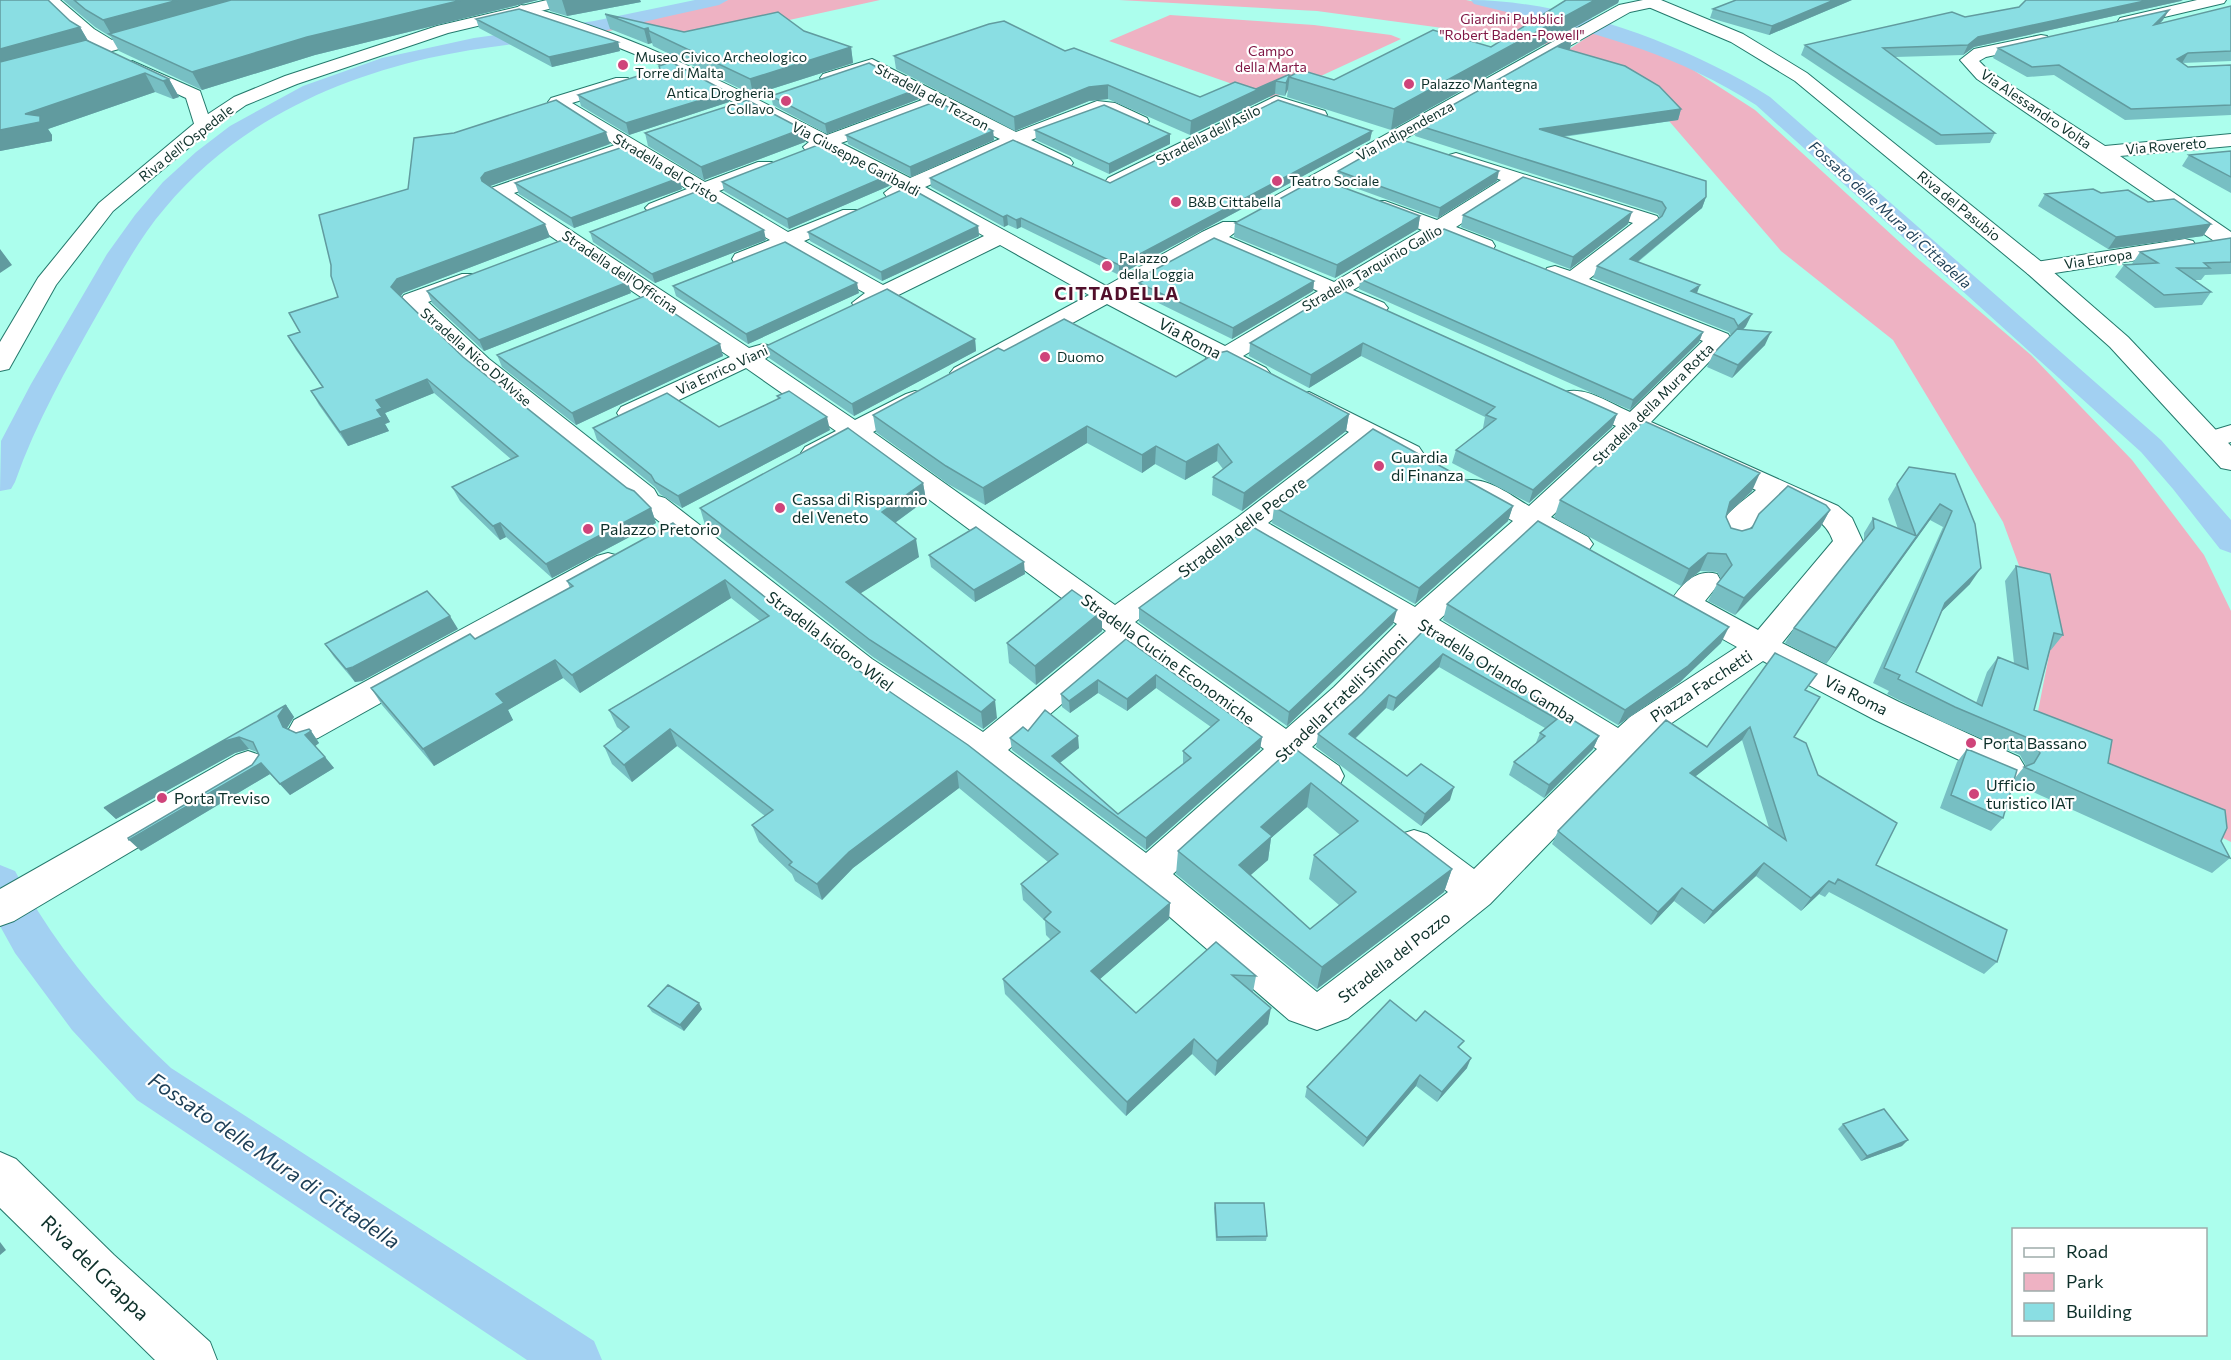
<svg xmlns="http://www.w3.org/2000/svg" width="2231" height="1360" font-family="Commissioner,sans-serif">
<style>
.green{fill:#eeb2c3}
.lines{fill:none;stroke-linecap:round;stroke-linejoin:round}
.canal{fill:#a2d0f2;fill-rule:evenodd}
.street-casing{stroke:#24796c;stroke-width:2}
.secondary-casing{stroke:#24796c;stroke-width:2}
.street{fill:#fff;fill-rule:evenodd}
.secondary{fill:#fff;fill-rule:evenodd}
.wall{fill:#77bfc3;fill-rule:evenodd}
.shaded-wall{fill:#619b9f}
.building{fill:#8adee3;stroke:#619b9f;stroke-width:1.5;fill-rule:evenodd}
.poi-dot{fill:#cf447a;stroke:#fff;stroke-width:2}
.labels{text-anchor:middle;stroke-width:4.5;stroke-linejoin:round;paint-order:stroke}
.far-park-label{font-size:14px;fill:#801745;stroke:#fff}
.far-poi-label{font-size:14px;fill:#0d302a;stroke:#fff;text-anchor:start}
.far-street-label{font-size:14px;fill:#0d302a;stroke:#fff}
.far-water-label{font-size:15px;font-style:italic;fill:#1c3e56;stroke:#fff}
.street-label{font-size:16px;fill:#0d302a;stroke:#fff}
.poi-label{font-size:16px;fill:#0d302a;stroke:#fff;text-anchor:start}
.far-district-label{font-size:18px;font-weight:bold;letter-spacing:1.5px;fill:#520f2b;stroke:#fff}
.near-street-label{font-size:20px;fill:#0d302a;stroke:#fff}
.near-water-label{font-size:21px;font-style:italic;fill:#1c3e56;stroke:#fff}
</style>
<rect width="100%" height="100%" fill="#acfeed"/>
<path class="green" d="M 728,0 L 880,0 L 666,47 L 617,29 L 606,32 L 595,29 Z
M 1119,0 L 1466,0 L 1575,24 L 1570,31 L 1547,45 L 1527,40 L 1517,46 L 1450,29 L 1317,11 Z
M 1170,15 L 1314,25 L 1391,35 L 1401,39 L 1273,98 L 1109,41 Z
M 1598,30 L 1687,66 L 1755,110 L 1916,257 L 2031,355 L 2132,460 L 2204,555 L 2231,611 L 2231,842 L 2032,742 L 2050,650 L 2003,522 L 1893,340 L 1781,251 L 1638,85 L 1556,58 Z"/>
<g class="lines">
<path class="canal" d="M 695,0 L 728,0 L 719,5 C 671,15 623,28 575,36 C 526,43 477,47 429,58 C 328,81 232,127 165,208 C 138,239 119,277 98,313 C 67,368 36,422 15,482 L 11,489 L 0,491 L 1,441 L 31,384 L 107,254 L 135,215 L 163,182 L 196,152 L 230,126 L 303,86 L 382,58 L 474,38 L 594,21 Z
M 1471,0 C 1567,0 1689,46 1770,97 L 2161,440 L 2231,520 L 2231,553 L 2220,549 L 2173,489 L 2141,452 L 1756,105 C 1663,45 1579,30 1474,4 Z
M 0,865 L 15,871 C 55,947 108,1009 171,1068 L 594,1341 L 602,1360 L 527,1360 L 137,1100 L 72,1030 L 15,953 L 0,926 Z"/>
<g class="street-casing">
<path id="street" d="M 43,0 L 60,0 L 94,29 L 112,40 L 160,27 L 168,32 L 166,36 L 0,82 L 0,72 L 96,45 L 82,37 Z
M 1643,0 L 1658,0 L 1660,3 L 1658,6 L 1630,12 L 1289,204 L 1275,204 L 1272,200 L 1275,196 L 1619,5 Z
M 2197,0 L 2226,0 L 2224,3 L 2126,26 L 2118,21 L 2120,18 Z
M 521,5 C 633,33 725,83 827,135 L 922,100 L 870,70 L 829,83 L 820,78 L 823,74 L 872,59 L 1016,132 L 1097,101 L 1115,103 L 1147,118 L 1149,122 L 1140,128 L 1099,113 L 1031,140 L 1070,159 L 1073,163 L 1070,167 L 1056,167 L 1015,147 L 925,187 L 1106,286 L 1202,232 L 1223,222 L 1239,222 L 1242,227 L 1229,237 L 1334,282 L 1422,230 L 1371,209 L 1368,205 L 1371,201 L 1385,201 L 1437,220 L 1501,180 L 1449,163 L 1446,159 L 1449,155 L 1456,153 L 1657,216 L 1660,221 L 1657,226 L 1589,279 L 1728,334 L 1731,339 L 1651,422 L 1838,506 L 1852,518 L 1863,542 L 1782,643 L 1899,702 L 2019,757 L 2025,767 L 2019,777 L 2007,781 L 1995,777 L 1875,720 L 1763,661 L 1654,735 L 1490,904 L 1348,1018 L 1317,1030 L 1289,1020 L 1134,886 L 972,760 L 848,675 L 645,510 L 641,503 L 634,501 L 471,369 L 404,305 L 400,300 L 404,295 L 462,274 L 478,274 L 481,279 L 478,284 L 428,302 L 489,359 L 654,489 L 658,496 L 665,498 L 872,659 L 983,732 L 1106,631 L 853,443 C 837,452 823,463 805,459 L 801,453 L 805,447 L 836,431 L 746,368 L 639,419 L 630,421 L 621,419 L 617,413 L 621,407 L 730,357 L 491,196 L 488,192 L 491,188 L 615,145 L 551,106 L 548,102 L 551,98 L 616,78 L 628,78 L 631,82 L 628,86 L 572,103 L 705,182 L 758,162 L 772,162 L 775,166 L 772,170 L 719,191 L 788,232 L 843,210 L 857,210 L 861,214 L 857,218 L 804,241 L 883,285 L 984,236 L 909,194 L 894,199 L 887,197 L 884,193 L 893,186 L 824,150 L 813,153 L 806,151 L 803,147 L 809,142 L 669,68 L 595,38 L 515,13 L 513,10 ZM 936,108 L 1000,139 L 910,178 L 841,143 ZM 629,154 L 687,189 L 649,204 L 645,208 L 649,212 L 663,212 L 701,198 L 770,240 L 735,254 L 732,259 L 735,264 L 751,264 L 786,249 L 865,293 L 852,303 L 856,308 L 872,308 L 1000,245 L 1089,295 L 954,368 L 950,373 L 954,378 L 963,381 L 972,378 L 1107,304 L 1207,357 L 1204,362 L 1207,367 L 1216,369 L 1226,367 C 1239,374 1250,382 1266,378 L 1270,373 L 1266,368 L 1243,356 L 1337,300 L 1368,313 L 1384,313 L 1388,308 L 1384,303 L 1353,290 L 1441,237 L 1476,251 L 1492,251 L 1495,246 L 1492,241 L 1456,227 L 1520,186 L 1633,223 L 1570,271 L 1555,266 L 1547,268 L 1544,273 L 1547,278 L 1703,341 L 1630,412 C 1611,404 1586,386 1565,392 L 1561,397 L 1565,402 L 1616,426 L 1529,506 C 1510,495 1486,475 1463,481 L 1459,487 L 1463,493 L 1513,521 L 1415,607 L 1268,523 L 1369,442 L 1399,459 L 1409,461 L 1419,459 L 1423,453 L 1419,447 L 1309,392 L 1300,395 L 1296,400 L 1300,405 L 1349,432 L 1238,517 L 1115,605 L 873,432 L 924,404 L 928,399 L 924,394 L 915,391 L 906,394 L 855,420 L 765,359 L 775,351 L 772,346 L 763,344 L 749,348 L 514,193 ZM 1212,246 L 1318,291 L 1225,346 L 1124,295 ZM 1637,436 L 1756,490 C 1742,503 1709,521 1723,543 L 1733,546 L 1743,543 L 1748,530 L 1779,501 C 1801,511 1825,517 1833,541 L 1758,630 L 1705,601 L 1721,581 L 1717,574 C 1695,568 1680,586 1669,604 L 1674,612 L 1737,647 L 1630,717 L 1618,728 L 1439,620 L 1535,533 C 1552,542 1568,556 1588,551 L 1593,544 L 1588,537 L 1551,517 ZM 1249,537 L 1397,624 L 1334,687 L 1286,729 L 1135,622 ZM 1421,639 L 1597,749 L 1474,869 L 1427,834 L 1414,830 L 1401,834 L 1395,845 L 1401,856 L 1448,892 L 1317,992 L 1173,874 L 1289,768 C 1306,780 1317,793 1339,786 L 1344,776 L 1339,766 L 1312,747 L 1358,705 ZM 1126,649 L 1264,749 L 1146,853 L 1008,750 Z
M 2041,35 L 2047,36 L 2049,40 L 2047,44 L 1986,57 L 1979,61 L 1989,71 L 2105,146 L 2231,134 L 2231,146 L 2120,156 L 2231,232 L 2231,246 L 2220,245 L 1977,79 L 1960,60 L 1974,49 Z
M 132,61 L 200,91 L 212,126 L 210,130 L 196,130 L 186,98 L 126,70 L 123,66 Z
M 1276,96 L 1325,111 L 1327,115 L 1318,121 L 1277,108 L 1122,186 L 1108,186 L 1105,182 L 1108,178 Z
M 2185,239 L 2193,241 L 2196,246 L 2193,251 L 2036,276 L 2028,274 L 2025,269 L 2028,264 L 2036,262 Z
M 2231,425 L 2231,442 L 2211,448 L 2201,446 L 2198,440 L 2201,434 Z
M 608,553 L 619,556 L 623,563 L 619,570 L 318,738 L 306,742 L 294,738 L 289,729 L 294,720 L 597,556 Z
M 248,751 L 260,755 L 266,765 L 260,775 L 14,921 L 0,926 L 0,889 L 236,755 Z"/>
</g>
<g class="secondary-casing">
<path id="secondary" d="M 547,0 L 576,0 L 574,3 L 448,33 L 297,84 L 246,105 L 210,130 L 113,211 L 56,285 L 9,369 L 0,371 L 0,342 L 38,278 L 99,203 L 196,122 L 234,97 L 285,76 L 437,26 Z
M 1645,0 L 1661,0 L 1743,34 L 1807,73 L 2044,264 L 2128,337 L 2231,446 L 2231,470 L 2221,468 L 2110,347 L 2028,274 L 1795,81 L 1731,42 L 1646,6 Z
M 0,1152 L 16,1159 L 114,1255 L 210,1342 L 217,1360 L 155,1360 L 0,1208 Z"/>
</g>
<use href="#street" class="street"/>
<use href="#secondary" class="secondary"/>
</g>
<path class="wall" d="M 0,0 L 70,21 L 80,27 L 88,41 L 169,79 L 179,97 L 173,99 L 155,92 L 48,129 L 52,135 L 52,141 L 0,151 Z
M 63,0 L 538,0 L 315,55 L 202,90 L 119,51 L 111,37 L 95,27 Z
M 546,0 L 640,0 L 641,2 L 567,16 L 550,11 Z
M 1566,0 L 1619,0 L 1618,3 L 1391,130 L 1287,97 L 1288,89 L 1285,96 L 1275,94 L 1190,135 L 1108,99 L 1089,101 L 1015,131 L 896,69 L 894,56 L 1065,51 L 1200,97 L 1256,89 L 1290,74 L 1290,77 L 1334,80 L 1491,47 Z
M 1852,0 L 1769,35 L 1710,18 L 1713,9 Z
M 2181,1 L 1974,47 L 1963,55 L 1895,57 L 1995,133 L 1990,143 L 1936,145 L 1801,55 L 1805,45 L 1965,17 Z
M 2231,6 L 2231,62 L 2231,61 L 2182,63 L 2188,67 L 2231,65 L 2231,115 L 2125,120 L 2054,75 L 2027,77 L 1993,58 L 1998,48 L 2163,20 L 2159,24 Z
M 605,14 L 684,32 L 804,31 L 851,47 L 853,63 L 753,95 L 653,46 L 652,43 L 648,44 L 610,29 Z
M 476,19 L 618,42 L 620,51 L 552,67 L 479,28 Z
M 1572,38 L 1570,49 L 1568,50 L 1681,109 L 1678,120 L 1563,137 L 1706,197 L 1702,208 L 1638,262 L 1700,285 L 1697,293 L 1746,326 L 1743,330 L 1765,345 L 1732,378 L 1707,367 L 1713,354 L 1731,335 L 1729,332 L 1593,278 L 1597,266 L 1660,218 L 1658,214 L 1415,136 L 1417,125 Z
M 727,92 L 729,102 L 629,135 L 581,106 L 578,95 Z
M 771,96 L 919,99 L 827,134 L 773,105 Z
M 1035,130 L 1170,144 L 1109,174 L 1036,140 Z
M 993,131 L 994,140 L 911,177 L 848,144 L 846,135 Z
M 1372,131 L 1370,140 L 1119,275 L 1021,227 L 1017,229 L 1008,225 L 1004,227 L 931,187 L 930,178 L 1110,183 Z
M 645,133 L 805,142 L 704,180 L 648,146 Z
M 610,144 L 490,186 L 550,237 L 403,293 L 401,296 L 463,357 L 651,508 L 656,523 L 552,578 L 506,537 L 500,540 L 460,501 L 452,487 L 511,459 L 434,393 L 385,413 L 390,422 L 385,424 L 389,431 L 348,446 L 319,405 L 311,391 L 322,387 L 296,350 L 288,336 L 300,332 L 289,313 L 338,297 L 331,265 L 319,215 Z
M 2231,151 L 2231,193 L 2182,166 L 2189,155 Z
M 1338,171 L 1497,181 L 1438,218 L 1336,181 Z
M 887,176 L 889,186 L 789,229 L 724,191 L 722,182 Z
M 679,178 L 682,189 L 574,228 L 519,194 L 515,183 Z
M 2101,193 L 2148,202 L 2211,224 L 2203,236 L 2108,249 L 2038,206 L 2045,194 Z
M 1463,215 L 1628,224 L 1570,269 L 1461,227 Z
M 1420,216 L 1418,229 L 1335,278 L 1234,237 L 1235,223 Z
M 978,226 L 979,236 L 882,281 L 810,241 L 808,232 Z
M 590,232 L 766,240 L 655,283 L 593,242 Z
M 2231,238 L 2231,274 L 2205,275 L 2201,280 L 2195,280 L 2211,292 L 2202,305 L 2155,308 L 2115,277 L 2124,265 L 2132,264 L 2140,252 Z
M 1143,276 L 1314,281 L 1313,291 L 1232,339 L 1138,293 L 1139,283 L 1142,281 Z
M 1360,279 L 1703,332 L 1699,342 L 1630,410 L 1359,289 Z
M 673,286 L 859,293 L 748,344 L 676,296 Z
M 1339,289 L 1617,414 L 1612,427 L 1529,503 L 1452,463 L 1456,450 L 1484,428 L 1483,428 L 1485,417 L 1361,356 L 1309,388 L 1249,356 L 1250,343 Z
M 427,291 L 631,293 L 484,351 L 432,303 Z
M 975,339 L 976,351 L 854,416 L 769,358 L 766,346 Z
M 720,344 L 723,356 L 576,425 L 502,367 L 497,355 Z
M 1004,351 L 1176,377 L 1349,414 L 1346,431 L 1242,511 L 1212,495 L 1213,477 L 1223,469 L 1217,461 L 1185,480 L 1155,464 L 1142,473 L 1087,443 L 985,505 L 948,484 L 876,432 L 873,415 Z
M 777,396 L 830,430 L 682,508 L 660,494 L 655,487 L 597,440 L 593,428 L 719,427 L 778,399 Z
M 1955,474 L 1970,584 L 1941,612 L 1916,672 L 1976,703 L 1987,672 L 1998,657 L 2014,663 L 2005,581 L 2016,566 L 2063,635 L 2051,650 L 2050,650 L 2034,710 L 2108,763 L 2221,841 L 2230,858 L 2212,873 L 2013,783 L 2003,818 L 1991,831 L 1940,808 L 1957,762 L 1967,749 L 2015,778 L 2024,767 L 2026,766 L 2020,755 L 1943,722 L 1887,694 L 1889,691 L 1873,683 L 1943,527 L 1930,520 L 1826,664 L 1785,643 L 1794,628 L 1864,540 L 1864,533 L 1873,518 L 1898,529 L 1888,499 L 1897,484 Z
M 923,483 L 926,500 L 895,523 L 919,557 L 860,593 L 997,718 L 983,729 L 873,657 L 705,525 L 700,508 Z
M 1752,491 L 1727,514 L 1726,517 L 1731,528 L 1742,531 L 1752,528 L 1759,514 L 1830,510 L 1820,528 L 1735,615 L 1708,601 L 1717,584 L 1721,579 L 1717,572 L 1700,571 L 1681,586 L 1554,518 L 1560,500 Z
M 1513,506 L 1508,521 L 1415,604 L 1272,523 L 1274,507 Z
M 673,523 L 842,659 L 1170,903 L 1169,919 L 1100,979 L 1136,1013 L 1216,942 L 1256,976 L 1253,992 L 1252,992 L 1268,1024 L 1215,1076 L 1192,1054 L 1126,1116 L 1005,994 L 1003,979 L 1051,940 L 1046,935 L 1045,921 L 1023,900 L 1021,884 L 1048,862 L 959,788 L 853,868 L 822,900 L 795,881 L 792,874 L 759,842 L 752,825 L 765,816 L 677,746 L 632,782 L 612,764 L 604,746 L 623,732 L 617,727 L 609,710 L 760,621 L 731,598 L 580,693 L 563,678 L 508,710 L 513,720 L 434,766 L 382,705 L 371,688 L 475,639 L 570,588 L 567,581 Z
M 929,555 L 1025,574 L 975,602 L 931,567 Z
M 1447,604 L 1721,643 L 1680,682 L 1618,725 L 1443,620 Z
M 1139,608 L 1393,624 L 1287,726 L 1139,622 Z
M 1102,611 L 1102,631 L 1036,685 L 1009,663 L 1007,643 Z
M 458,629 L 362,681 L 355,682 L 334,657 L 325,644 Z
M 1425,629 L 1599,736 L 1593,749 L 1544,798 L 1509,775 L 1514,762 L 1535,745 L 1540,733 L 1545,728 L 1439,667 L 1393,711 L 1386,708 L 1355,739 L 1407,776 L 1450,800 L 1421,826 L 1316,747 L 1318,734 L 1362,694 Z
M 1126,639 L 1262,737 L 1260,749 L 1146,850 L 1012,750 L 1010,738 L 1028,731 L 1079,748 L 1060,763 L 1118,814 L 1183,764 L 1183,751 L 1211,727 L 1156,688 L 1127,711 L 1098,693 L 1070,713 L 1062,707 L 1061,694 Z
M 1806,691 L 1794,737 L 1876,865 L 1997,962 L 1984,974 L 1829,892 L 1825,897 L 1819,894 L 1801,911 L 1756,876 L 1704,924 L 1674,901 L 1651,925 L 1552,844 L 1558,831 ZM 1742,740 L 1769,828 L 1696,776 Z
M 286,705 L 294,717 L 287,728 L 288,729 L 296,733 L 311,731 L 319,743 L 315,746 L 325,757 L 334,768 L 290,795 L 270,774 L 141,851 L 252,765 L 259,755 L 257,752 L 249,749 L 235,753 L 116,819 L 104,808 Z
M 1293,747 L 1452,869 L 1444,892 L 1317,989 L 1176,874 L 1178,851 ZM 1307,807 L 1340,835 L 1314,855 L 1309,879 L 1339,905 L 1310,929 L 1250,875 L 1268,860 L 1271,838 Z
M 648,1006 L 702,1009 L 684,1031 L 652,1012 Z
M 1416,1021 L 1460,1049 L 1467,1068 L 1437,1102 L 1416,1086 L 1363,1147 L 1305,1097 L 1307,1087 Z
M 1843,1124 L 1902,1146 L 1861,1161 L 1838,1129 Z
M 1215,1203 L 1267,1236 L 1266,1241 L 1216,1241 L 1214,1208 Z"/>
<path class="shaded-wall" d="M 178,0 L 248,0 L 111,34 L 103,20 Z
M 462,0 L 538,0 L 315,55 L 202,90 L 192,72 L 307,37 Z
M 562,0 L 640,0 L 641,2 L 567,16 Z
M 1595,0 L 1619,0 L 1618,3 L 1391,130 L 1394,109 Z
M 1834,0 L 1852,0 L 1769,35 L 1772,26 Z
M 2149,0 L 2183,0 L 2181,1 L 1974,47 L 1963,55 L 1968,45 L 1978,37 Z
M 2169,10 L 2163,20 L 2148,35 L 2154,25 Z
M 80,27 L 90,44 L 0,70 L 0,49 Z
M 648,28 L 652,43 L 648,44 L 644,29 Z
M 1572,38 L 1570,49 L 1556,58 L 1559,47 Z
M 618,42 L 620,51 L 552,67 L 549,57 Z
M 851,47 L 853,63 L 753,95 L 750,79 Z
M 2188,53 L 2182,63 L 2177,59 Z
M 145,73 L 155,92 L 48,129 L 52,135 L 52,141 L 0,151 L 0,130 L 25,114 Z
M 1290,74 L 1288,89 L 1285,96 L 1286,83 Z
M 169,79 L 179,97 L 173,99 L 163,81 Z
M 1276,81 L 1275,94 L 1190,135 L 1191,121 Z
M 1108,85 L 1108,99 L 1089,101 L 1015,131 L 1014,117 L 1089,87 Z
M 918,89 L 919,99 L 827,134 L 825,124 Z
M 727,92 L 729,102 L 629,135 L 626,123 Z
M 1681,109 L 1678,120 L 1536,140 L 1539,129 Z
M 802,129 L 805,142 L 704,180 L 701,167 Z
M 993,131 L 994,140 L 911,177 L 910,167 Z
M 1372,131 L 1370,140 L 1119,275 L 1119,265 Z
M 606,132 L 610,144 L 490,186 L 486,191 L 482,181 L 481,178 L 485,173 Z
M 1170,134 L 1170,144 L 1109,174 L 1109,164 Z
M 1499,171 L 1497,181 L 1438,218 L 1440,208 Z
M 887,176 L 889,186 L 789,229 L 787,219 Z
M 679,178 L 682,189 L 574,228 L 571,218 Z
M 1706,197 L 1702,208 L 1626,271 L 1630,259 Z
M 1632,212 L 1628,224 L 1570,269 L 1573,257 Z
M 1007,215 L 1008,225 L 1004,227 L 1003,217 Z
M 1420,216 L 1418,229 L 1335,278 L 1337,265 Z
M 1021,218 L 1021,227 L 1017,229 L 1016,220 Z
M 545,224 L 550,237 L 403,293 L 398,300 L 391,287 L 397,279 Z
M 2211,224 L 2203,236 L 2108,249 L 2116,237 Z
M 978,226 L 979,236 L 882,281 L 881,272 Z
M 764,230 L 766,240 L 655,283 L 652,274 Z
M 0,249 L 12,265 L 0,273 Z
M 1314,281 L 1313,291 L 1232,339 L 1233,328 Z
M 628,282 L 631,293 L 484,351 L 479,340 Z
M 857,283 L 859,293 L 748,344 L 746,334 Z
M 1700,285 L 1695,297 L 1691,291 Z
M 1752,314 L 1746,326 L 1733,339 L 1738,326 Z
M 1703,332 L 1699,342 L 1630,410 L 1633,400 Z
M 1771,332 L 1765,345 L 1732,378 L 1738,365 Z
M 975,339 L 976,351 L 854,416 L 852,404 Z
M 1363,343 L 1361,356 L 1309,388 L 1311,375 Z
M 720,344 L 723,356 L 576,425 L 572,413 Z
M 427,379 L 434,393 L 385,413 L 390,422 L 385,424 L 389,431 L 348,446 L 340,432 L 377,410 L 376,400 Z
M 1349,414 L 1346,431 L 1242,511 L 1244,493 Z
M 1617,414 L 1612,427 L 1529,503 L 1533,490 Z
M 827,417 L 830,430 L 682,508 L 678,496 Z
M 1087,426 L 1087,443 L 985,505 L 983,488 Z
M 1218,444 L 1217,461 L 1185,480 L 1186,462 Z
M 1156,446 L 1155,464 L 1142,473 L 1142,455 Z
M 1760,473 L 1752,491 L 1722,519 L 1730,502 Z
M 923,483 L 926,500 L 885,530 L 882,512 Z
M 1940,504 L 1930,520 L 1826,664 L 1836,648 Z
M 1513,506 L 1508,521 L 1415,604 L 1419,588 Z
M 651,508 L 656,523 L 552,578 L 546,564 Z
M 1830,510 L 1820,528 L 1735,615 L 1744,598 Z
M 500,523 L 506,537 L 500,540 L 493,526 Z
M 916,539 L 919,557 L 850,600 L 846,582 Z
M 1708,553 L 1700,571 L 1681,586 L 1689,569 Z
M 1024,562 L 1025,574 L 975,602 L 974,590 Z
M 1981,568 L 1970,584 L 1934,619 L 1945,603 Z
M 725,580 L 731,598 L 580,693 L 572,675 Z
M 1397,610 L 1393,624 L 1287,726 L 1289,712 Z
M 1102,611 L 1102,631 L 1036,685 L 1035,666 Z
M 450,616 L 458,629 L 362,681 L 355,682 L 346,669 Z
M 1729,627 L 1721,643 L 1680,682 L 1618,725 L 1625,710 Z
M 1443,654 L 1439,667 L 1393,711 L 1396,698 Z
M 555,660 L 563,678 L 508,710 L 513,720 L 434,766 L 423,749 L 496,694 Z
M 1156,675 L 1156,688 L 1127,711 L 1127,699 Z
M 1098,680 L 1098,693 L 1070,713 L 1069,701 Z
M 1389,695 L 1386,708 L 1346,747 L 1349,734 Z
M 995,700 L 997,718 L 983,729 L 981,712 Z
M 286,705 L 294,717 L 287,728 L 292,739 L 283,727 L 278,716 Z
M 1750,727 L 1742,740 L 1683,786 L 1690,773 Z
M 670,729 L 677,746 L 632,782 L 624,765 Z
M 311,731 L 319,743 L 314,747 L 305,735 Z
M 1078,736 L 1079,748 L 1053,768 L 1052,756 Z
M 1599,736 L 1593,749 L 1544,798 L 1549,785 Z
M 239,737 L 249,749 L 235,753 L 116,819 L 104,808 L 225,741 Z
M 1262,737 L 1260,749 L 1146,850 L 1146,838 Z
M 325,757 L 334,768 L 290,795 L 280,784 Z
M 261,763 L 270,774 L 141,851 L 129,840 Z
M 957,771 L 959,788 L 853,868 L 822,900 L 817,884 L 849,852 Z
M 1311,783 L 1307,807 L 1271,838 L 1268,860 L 1236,888 L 1239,865 L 1261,827 Z
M 1454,787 L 1450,800 L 1421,826 L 1425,814 Z
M 1764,863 L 1756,876 L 1704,924 L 1713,911 Z
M 1452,869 L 1444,892 L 1317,989 L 1322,967 Z
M 1829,881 L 1819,894 L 1801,911 L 1811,898 Z
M 1682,888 L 1674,901 L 1651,925 L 1658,912 Z
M 1170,903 L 1169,919 L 1092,986 L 1091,971 Z
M 699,1003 L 702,1009 L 684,1031 L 680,1025 Z
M 1271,1008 L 1268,1024 L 1215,1076 L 1217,1061 Z
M 1194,1039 L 1192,1054 L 1126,1116 L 1127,1102 Z
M 1471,1058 L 1467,1068 L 1437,1102 L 1442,1092 Z
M 1420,1075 L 1416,1086 L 1363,1147 L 1367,1138 Z
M 1908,1140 L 1902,1146 L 1861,1161 L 1867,1156 Z
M 0,1242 L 6,1250 L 0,1255 Z"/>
<path class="building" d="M 0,0 L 48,0 L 70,21 L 80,27 L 0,49 Z
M 74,0 L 178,0 L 103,20 L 86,10 Z
M 231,0 L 462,0 L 307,37 L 192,72 L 109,34 Z
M 1566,0 L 1595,0 L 1394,109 L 1289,77 L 1301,70 L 1334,80 L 1433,30 L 1491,47 Z
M 1736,0 L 1834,0 L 1772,26 L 1713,9 Z
M 2026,0 L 2149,0 L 1978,37 L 1968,45 L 1883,48 L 1995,133 L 1941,135 L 1805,45 L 1952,12 L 1965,17 L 2019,7 Z
M 2231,6 L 2231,51 L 2188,53 L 2177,59 L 2188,67 L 2231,65 L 2231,105 L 2131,109 L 2059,65 L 2032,67 L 1998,48 L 2169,10 L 2154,25 Z
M 519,9 L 618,42 L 549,57 L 476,19 Z
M 778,12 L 804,31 L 851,47 L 750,79 L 649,31 L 648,28 L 644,29 L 605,14 L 684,32 Z
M 1004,21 L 1065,51 L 1074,48 L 1200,97 L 1235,82 L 1256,89 L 1290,74 L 1286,83 L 1276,81 L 1191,121 L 1108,85 L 1089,87 L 1014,117 L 894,56 L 989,24 Z
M 1572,38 L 1559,47 L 1625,66 L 1659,86 L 1681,109 L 1539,129 L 1706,181 L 1706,197 L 1630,259 L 1700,285 L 1691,291 L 1752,314 L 1738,326 L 1734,319 L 1597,266 L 1662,216 L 1666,208 L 1662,202 L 1417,125 Z
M 86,40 L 169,79 L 163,81 L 145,73 L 25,114 L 40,116 L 40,122 L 0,130 L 0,62 Z
M 671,62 L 727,92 L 626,123 L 578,95 L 660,69 L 659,66 Z
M 869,63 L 918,89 L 825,124 L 771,96 Z
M 556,100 L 606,132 L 485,173 L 481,178 L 482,181 L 545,224 L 397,279 L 391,287 L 463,357 L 627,488 L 634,491 L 651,508 L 546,564 L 500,523 L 493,526 L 452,487 L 518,456 L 427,379 L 376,400 L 382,408 L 377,410 L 382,417 L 340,432 L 311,391 L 323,387 L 288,336 L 300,332 L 289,313 L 338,297 L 331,276 L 331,265 L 319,215 L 408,189 L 414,138 L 454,133 Z
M 747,100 L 802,129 L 701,167 L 645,133 Z
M 1278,100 L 1372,131 L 1119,265 L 1021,218 L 1016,220 L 1007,215 L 1003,217 L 930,178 L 1013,140 L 1110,183 Z
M 937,101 L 993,131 L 910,167 L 846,135 Z
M 1104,105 L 1170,134 L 1109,164 L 1035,130 Z
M 1396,138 L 1499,171 L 1440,208 L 1338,171 Z
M 823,143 L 887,176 L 787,219 L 722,182 Z
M 626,146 L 679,178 L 571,218 L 515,183 Z
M 2231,151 L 2231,177 L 2189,155 Z
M 1523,177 L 1632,212 L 1573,257 L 1463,215 Z
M 1318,178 L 1420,216 L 1337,265 L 1235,223 Z
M 908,187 L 978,226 L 881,272 L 808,232 Z
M 2093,189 L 2101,193 L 2128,190 L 2148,202 L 2174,199 L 2211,224 L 2116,237 L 2045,194 Z
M 698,191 L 764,230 L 652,274 L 590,232 Z
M 1444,229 L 1703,332 L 1633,400 L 1360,279 Z
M 1214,238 L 1314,281 L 1233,328 L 1139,283 L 1147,278 L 1143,276 Z
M 2231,238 L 2231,262 L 2204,263 L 2210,268 L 2177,268 L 2211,292 L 2164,295 L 2124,265 L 2158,263 L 2140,252 Z
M 565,239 L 628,282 L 479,340 L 427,291 Z
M 785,242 L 857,283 L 746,334 L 673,286 Z
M 887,289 L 975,339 L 852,404 L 766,346 Z
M 1339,289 L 1617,414 L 1533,490 L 1456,450 L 1496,419 L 1486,415 L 1495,407 L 1363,343 L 1311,375 L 1250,343 Z
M 647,295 L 720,344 L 572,413 L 497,355 Z
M 1064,319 L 1176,377 L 1214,354 L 1227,351 L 1349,414 L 1244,493 L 1213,477 L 1232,462 L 1218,444 L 1186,462 L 1156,446 L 1142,455 L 1087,426 L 983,488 L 946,466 L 873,415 L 998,348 L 1004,351 Z
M 1737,329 L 1771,332 L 1738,365 L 1713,354 Z
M 789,391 L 827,417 L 678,496 L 655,482 L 651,475 L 593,428 L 667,393 L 719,427 L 780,398 L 777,396 Z
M 1644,421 L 1760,473 L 1730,502 L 1726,517 L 1731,528 L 1742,531 L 1752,528 L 1759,514 L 1788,486 L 1826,505 L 1830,510 L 1744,598 L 1717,584 L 1732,565 L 1726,554 L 1708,553 L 1689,569 L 1560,500 Z
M 848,428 L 923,483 L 882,512 L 916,539 L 846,582 L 995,700 L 981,712 L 870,640 L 700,508 Z
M 1373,429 L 1513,506 L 1419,588 L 1274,507 Z
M 1909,467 L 1955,474 L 1975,524 L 1981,568 L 1945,603 L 1916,672 L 1982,706 L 1998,657 L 2028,669 L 2016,566 L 2050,574 L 2063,635 L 2054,633 L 2034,710 L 2112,740 L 2108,763 L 2225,810 L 2227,828 L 2221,841 L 2230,858 L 2024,767 L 2034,763 L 2040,753 L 2033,740 L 1955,707 L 1898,679 L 1900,675 L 1884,668 L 1952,511 L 1940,504 L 1836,648 L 1794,628 L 1874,528 L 1873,518 L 1916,536 L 1897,484 Z
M 1538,521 L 1729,627 L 1688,666 L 1625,710 L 1447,604 Z
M 673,523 L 842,659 L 968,745 L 1170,903 L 1091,971 L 1136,1013 L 1216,942 L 1256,976 L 1232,975 L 1271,1008 L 1217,1061 L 1194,1039 L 1127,1102 L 1003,979 L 1060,932 L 1044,919 L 1051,912 L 1021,884 L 1058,854 L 957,771 L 849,852 L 817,884 L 789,865 L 792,862 L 752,825 L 773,810 L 670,729 L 624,765 L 604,746 L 629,727 L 609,710 L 769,616 L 725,580 L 572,675 L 555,660 L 496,694 L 504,703 L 423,749 L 371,688 L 470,634 L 475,639 L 573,586 L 567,581 Z
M 1251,526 L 1397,610 L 1289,712 L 1139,608 Z
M 976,527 L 1024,562 L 974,590 L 929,555 Z
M 1072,590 L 1102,611 L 1035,666 L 1007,643 Z
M 427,591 L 450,616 L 353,667 L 346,669 L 325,644 Z
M 1425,629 L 1599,736 L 1549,785 L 1514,762 L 1545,736 L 1540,733 L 1557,719 L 1443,654 L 1396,698 L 1389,695 L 1349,734 L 1407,776 L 1421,764 L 1454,787 L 1425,814 L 1318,734 L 1362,694 Z
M 1126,639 L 1262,737 L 1146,838 L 1010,738 L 1023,727 L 1028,731 L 1045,710 L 1078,736 L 1052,756 L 1118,814 L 1191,758 L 1183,751 L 1219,720 L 1156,675 L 1127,699 L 1098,680 L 1069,701 L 1061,694 Z
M 1775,653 L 1817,674 L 1805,690 L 1820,697 L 1794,737 L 1806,743 L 1818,775 L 1897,823 L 1876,865 L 2007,930 L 1997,962 L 1838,879 L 1835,884 L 1829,881 L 1811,898 L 1764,863 L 1713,911 L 1682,888 L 1658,912 L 1558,831 L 1666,720 L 1707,747 ZM 1750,727 L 1786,840 L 1690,773 Z
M 286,705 L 278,716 L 283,727 L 296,733 L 309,729 L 311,731 L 305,735 L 325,757 L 280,784 L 261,763 L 129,840 L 128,838 L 252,765 L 259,755 L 253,742 L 239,737 L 225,741 L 104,808 Z
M 1293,747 L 1452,869 L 1322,967 L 1178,851 ZM 1311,783 L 1358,821 L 1314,855 L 1356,892 L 1310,929 L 1239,865 L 1272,836 L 1261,827 Z
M 1967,749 L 2017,770 L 2003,818 L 1951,795 Z
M 668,985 L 699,1003 L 680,1025 L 648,1006 Z
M 1390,1000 L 1416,1021 L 1425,1011 L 1464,1041 L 1458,1047 L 1471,1058 L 1442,1092 L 1420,1075 L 1367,1138 L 1307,1087 Z
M 1884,1109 L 1908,1140 L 1867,1156 L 1843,1124 Z
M 1215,1203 L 1264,1203 L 1267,1236 L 1217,1237 Z"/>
<g class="poi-dot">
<circle cx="623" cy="65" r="6"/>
<circle cx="1409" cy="84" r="6"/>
<circle cx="786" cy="101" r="6"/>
<circle cx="1277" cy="181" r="6"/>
<circle cx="1176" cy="202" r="6"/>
<circle cx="1107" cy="266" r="6"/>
<circle cx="1045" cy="357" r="6"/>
<circle cx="1379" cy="466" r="6"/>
<circle cx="780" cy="508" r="6"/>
<circle cx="588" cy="529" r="6"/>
<circle cx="1971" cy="743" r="6"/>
<circle cx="1974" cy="794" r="6"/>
<circle cx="162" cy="798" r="6"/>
</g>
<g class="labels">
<g class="far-park-label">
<text x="1512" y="24">Giardini Pubblici<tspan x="1512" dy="16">"Robert Baden-Powell"</tspan></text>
<text x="1271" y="56">Campo<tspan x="1271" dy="16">della Marta</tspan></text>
</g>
<g class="far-poi-label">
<text x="635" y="62">Museo Civico Archeologico<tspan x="635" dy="16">Torre di Malta</tspan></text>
<text x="1421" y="89">Palazzo Mantegna</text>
<text x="774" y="98" text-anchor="end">Antica Drogheria<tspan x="774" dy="16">Collavo</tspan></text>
<text x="1289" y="186">Teatro Sociale</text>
<text x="1188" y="207">B&amp;B Cittabella</text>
<text x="1119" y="263">Palazzo<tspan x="1119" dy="16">della Loggia</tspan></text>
<text x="1057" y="362">Duomo</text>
</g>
<g class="far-street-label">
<text transform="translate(932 97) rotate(28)" y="5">Stradella del Tezzon</text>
<text transform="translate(2036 109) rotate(34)" y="5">Via Alessandro Volta</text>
<text transform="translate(1405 131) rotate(-29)" y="5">Via Indipendenza</text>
<text transform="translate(1208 135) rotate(-27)" y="5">Stradella dell'Asilo</text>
<text transform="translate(186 143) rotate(-38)" y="5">Riva dell'Ospedale</text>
<text transform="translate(2166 146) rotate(-5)" y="5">Via Rovereto</text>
<text transform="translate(856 159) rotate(28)" y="5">Via Giuseppe Garibaldi</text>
<text transform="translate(666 168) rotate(31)" y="5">Stradella del Cristo</text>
<text transform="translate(1959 206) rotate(39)" y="5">Riva del Pasubio</text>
<text transform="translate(2098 259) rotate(-9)" y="5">Via Europa</text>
<text transform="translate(1372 268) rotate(-30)" y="5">Stradella Tarquinio Gallio</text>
<text transform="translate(620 272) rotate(34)" y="5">Stradella dell'Officina</text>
<text transform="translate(476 357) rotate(41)" y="5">Stradella Nico D'Alvise</text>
<text transform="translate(722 370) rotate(-25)" y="5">Via Enrico Viani</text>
<text transform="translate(1653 404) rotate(-45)" y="5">Stradella della Mura Rotta</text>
</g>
<g class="far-water-label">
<text transform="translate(1890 215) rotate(42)" y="5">Fossato delle Mura di Cittadella</text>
</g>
<g class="street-label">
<text transform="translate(1190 338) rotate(28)" y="6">Via Roma</text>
<text transform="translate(1242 527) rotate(-37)" y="6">Stradella delle Pecore</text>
<text transform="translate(830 641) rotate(37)" y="6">Stradella Isidoro Wiel</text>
<text transform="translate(1168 659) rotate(36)" y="6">Stradella Cucine Economiche</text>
<text transform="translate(1497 671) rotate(32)" y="6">Stradella Orlando Gamba</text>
<text transform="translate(1701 686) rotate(-33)" y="6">Piazza Facchetti</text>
<text transform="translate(1856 695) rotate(27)" y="6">Via Roma</text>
<text transform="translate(1341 698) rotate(-44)" y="6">Stradella Fratelli Simioni</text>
<text transform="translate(1394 957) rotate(-38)" y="6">Stradella del Pozzo</text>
</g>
<g class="poi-label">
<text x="1391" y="463">Guardia<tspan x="1391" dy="18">di Finanza</tspan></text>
<text x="792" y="505">Cassa di Risparmio<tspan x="792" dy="18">del Veneto</tspan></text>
<text x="600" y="535">Palazzo Pretorio</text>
<text x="1983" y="749">Porta Bassano</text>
<text x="1986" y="791">Ufficio<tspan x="1986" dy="18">turistico IAT</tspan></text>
<text x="174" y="804">Porta Treviso</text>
</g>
<g class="far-district-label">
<text x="1117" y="300">CITTADELLA</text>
</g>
<g class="near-street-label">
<text transform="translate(95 1268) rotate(44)" y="7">Riva del Grappa</text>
</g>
<g class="near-water-label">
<text transform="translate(274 1161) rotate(34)" y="7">Fossato delle Mura di Cittadella</text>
</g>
</g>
<rect x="2012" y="1228" width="195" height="108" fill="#ffffff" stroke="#9eacaa" stroke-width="1.5"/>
<rect x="2024" y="1248" width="30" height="9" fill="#ffffff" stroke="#9eacaa" stroke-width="1.5"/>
<text x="2066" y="1258" font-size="18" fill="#0d302a">Road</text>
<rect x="2024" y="1273" width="30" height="18" fill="#eeb2c3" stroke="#9eacaa" stroke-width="1.5"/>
<text x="2066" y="1288" font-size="18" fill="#0d302a">Park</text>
<rect x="2024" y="1303" width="30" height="18" fill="#8adee3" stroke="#9eacaa" stroke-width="1.5"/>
<text x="2066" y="1318" font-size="18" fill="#0d302a">Building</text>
</svg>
